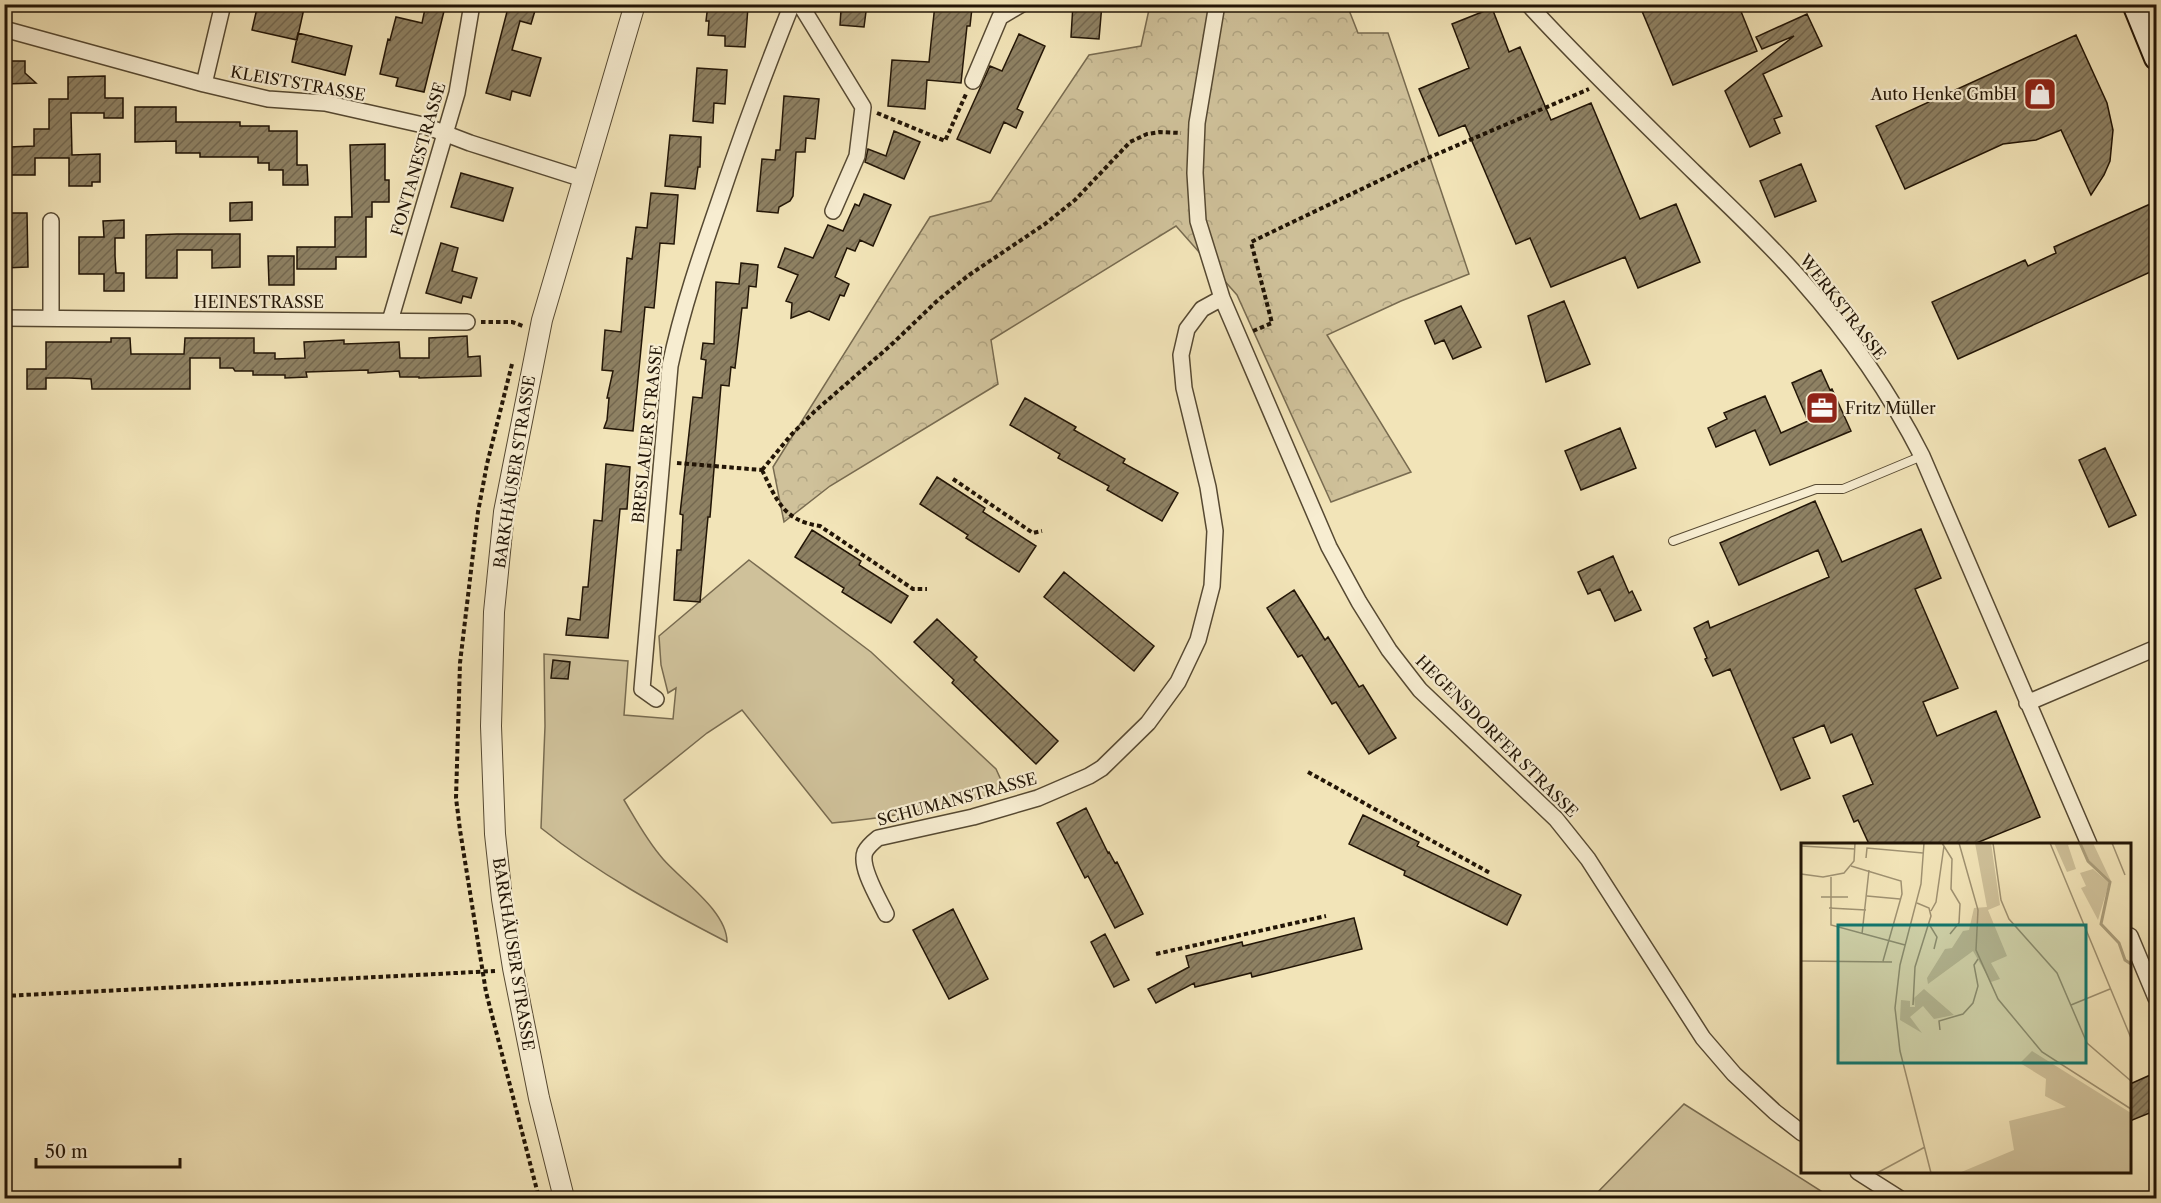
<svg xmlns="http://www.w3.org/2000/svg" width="2161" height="1203" font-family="'Libre Caslon Text',serif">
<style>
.green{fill:#cfc19a;stroke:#786b50;stroke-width:1.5}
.forest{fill:url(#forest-crowns);stroke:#786b50;stroke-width:1.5}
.building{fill:url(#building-hatch);stroke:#221506;stroke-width:1.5}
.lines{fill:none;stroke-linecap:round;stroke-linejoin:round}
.service-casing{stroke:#564932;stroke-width:10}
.minor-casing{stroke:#564932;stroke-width:18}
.tertiary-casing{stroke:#564932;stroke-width:22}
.secondary-casing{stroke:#221506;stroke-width:26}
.path{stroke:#221506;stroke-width:4;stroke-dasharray:4.5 3;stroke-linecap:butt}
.service{stroke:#f7edd1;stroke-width:8}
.minor{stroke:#f7edd1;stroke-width:15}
.tertiary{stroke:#f7edd1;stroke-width:20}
.secondary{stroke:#f7edd1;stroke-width:22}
.labels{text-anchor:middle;stroke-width:4.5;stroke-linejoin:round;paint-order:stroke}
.street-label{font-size:16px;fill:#221506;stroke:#f7edd1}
.poi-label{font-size:16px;fill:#221506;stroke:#f7edd1;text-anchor:end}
.inset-river{fill:none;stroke:#ab9e7b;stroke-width:3}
.inset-road{fill:none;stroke:#9f9171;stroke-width:1.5}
.view{fill:#0f766e;fill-opacity:0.15;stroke:#0f766e;stroke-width:3}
.inset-edge{fill:none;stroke:#221506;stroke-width:3}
</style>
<defs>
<pattern id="forest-crowns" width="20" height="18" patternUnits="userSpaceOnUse" patternTransform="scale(1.5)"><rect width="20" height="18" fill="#cfc19a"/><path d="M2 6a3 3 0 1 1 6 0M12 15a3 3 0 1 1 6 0" fill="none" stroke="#b1a583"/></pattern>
<pattern id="building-hatch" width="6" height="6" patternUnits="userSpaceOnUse" patternTransform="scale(1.5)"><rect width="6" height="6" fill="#8e8163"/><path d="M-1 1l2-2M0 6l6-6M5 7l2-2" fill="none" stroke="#746850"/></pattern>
</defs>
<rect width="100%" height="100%" fill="#f2e4b8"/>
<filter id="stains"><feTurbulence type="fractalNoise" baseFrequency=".00333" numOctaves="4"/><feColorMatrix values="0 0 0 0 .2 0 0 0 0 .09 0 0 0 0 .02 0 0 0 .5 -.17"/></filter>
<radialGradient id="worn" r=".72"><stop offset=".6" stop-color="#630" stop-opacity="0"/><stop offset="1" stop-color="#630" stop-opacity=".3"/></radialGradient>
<path class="green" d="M 749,560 L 871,652 L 996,769 L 1006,791 C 949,806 891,818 832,823 L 742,710 L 707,733 L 624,800 C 636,820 647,841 663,859 C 682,881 727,911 727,942 C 663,909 597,873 541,828 L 545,726 L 544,654 L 628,661 L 624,715 L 673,719 L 676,688 L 668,693 L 661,665 L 659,636 Z
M 1684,1104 L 1832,1198 L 1592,1198 Z"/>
<path class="forest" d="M 1150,5 L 1347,5 L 1358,33 L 1388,33 L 1469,274 L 1401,301 L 1327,335 L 1411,472 L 1331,502 L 1237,295 L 1176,226 L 991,340 L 998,384 L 830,486 L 784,522 L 773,467 L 930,217 L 991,201 L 1089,55 L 1141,46 Z"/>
<path class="building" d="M 258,4 L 305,4 L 297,40 L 252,30 Z
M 426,4 L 445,7 L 424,92 L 396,86 L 398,78 L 380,74 L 388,39 L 390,40 L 396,17 L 422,23 Z
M 509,4 L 537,4 L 531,24 L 520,21 L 512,50 L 541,58 L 530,96 L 512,91 L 510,100 L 486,93 Z
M 708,4 L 748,7 L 745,47 L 725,46 L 725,36 L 708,35 L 709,21 L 706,21 Z
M 844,4 L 867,4 L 864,27 L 840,25 L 841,10 L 844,10 Z
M 935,4 L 967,4 L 967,8 L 972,8 L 970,26 L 967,26 L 961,83 L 927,80 L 925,109 L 888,106 L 892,60 L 929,62 Z
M 1073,4 L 1102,4 L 1099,39 L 1071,37 Z
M 1639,4 L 1738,4 L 1757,51 L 1673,85 Z
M 1492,8 L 1509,52 L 1520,47 L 1551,120 L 1591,103 L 1640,219 L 1676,204 L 1700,262 L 1638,288 L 1625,257 L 1551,287 L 1530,238 L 1516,244 L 1465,125 L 1439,136 L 1419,89 L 1469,68 L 1452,24 Z
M 1807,14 L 1822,46 L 1763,74 L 1782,116 L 1774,119 L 1780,133 L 1750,147 L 1725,91 L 1794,36 L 1762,49 L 1756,37 Z
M 298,33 L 352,46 L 345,75 L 292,62 Z
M 1019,34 L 1045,46 L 1017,109 L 1023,112 L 1016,128 L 1004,122 L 990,153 L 957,139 L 990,66 L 1002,71 Z
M 2076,35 L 2107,103 L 2113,130 L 2110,161 L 2104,175 L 2091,195 L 2061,130 L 2036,140 L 2003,144 L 1905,189 L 1876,126 Z
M 4,61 L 25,61 L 25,73 L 36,83 L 4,84 Z
M 697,68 L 727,70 L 725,104 L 714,103 L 713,123 L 693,121 Z
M 105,76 L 105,98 L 123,98 L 123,118 L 104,118 L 104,113 L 71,113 L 72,155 L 100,154 L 100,182 L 92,182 L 92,186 L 69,186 L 69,158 L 35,158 L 35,175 L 10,175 L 9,147 L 34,146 L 34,129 L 49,129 L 49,99 L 68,99 L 68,77 Z
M 784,96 L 819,99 L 815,139 L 806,138 L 805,152 L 796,152 L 793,196 L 790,201 L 779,207 L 778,213 L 757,211 L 762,159 L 775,160 L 776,150 L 780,150 Z
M 135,107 L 176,107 L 176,122 L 240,122 L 240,126 L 269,126 L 269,131 L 297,131 L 297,165 L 307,165 L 308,185 L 283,185 L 283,170 L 269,170 L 269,163 L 258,163 L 258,157 L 200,157 L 200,153 L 176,153 L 176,141 L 135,142 Z
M 894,131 L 920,142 L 904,179 L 865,162 L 868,149 L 886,156 Z
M 670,135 L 701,137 L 700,167 L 698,167 L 695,189 L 665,186 Z
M 385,144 L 385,180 L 389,180 L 389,202 L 372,202 L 372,217 L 366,217 L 366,257 L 336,257 L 336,269 L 297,269 L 297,247 L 335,247 L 335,217 L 352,217 L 350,145 Z
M 1801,164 L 1816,201 L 1775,217 L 1760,181 Z
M 461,173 L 513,188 L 503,221 L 451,207 Z
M 651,193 L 678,195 L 674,244 L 660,243 L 654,308 L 645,307 L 633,431 L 604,428 L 607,420 L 609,398 L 607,398 L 613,371 L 602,370 L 605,330 L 621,332 L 627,258 L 632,259 L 636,227 L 647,228 Z
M 864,194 L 891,205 L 873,246 L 860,240 L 855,251 L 847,248 L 835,277 L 849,284 L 844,296 L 840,295 L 829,320 L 809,311 L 791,318 L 792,303 L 786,301 L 798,275 L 778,267 L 785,248 L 813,258 L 828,225 L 843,231 L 855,204 L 859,206 Z
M 2157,201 L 2157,269 L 1958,359 L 1932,302 L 2025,260 L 2028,266 L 2056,253 L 2054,247 Z
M 252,202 L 252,220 L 230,221 L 230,203 Z
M 4,213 L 27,213 L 28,267 L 4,268 Z
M 124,220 L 124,238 L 115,238 L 115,256 L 116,273 L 124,273 L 124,291 L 104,291 L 104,274 L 79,274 L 79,237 L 104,237 L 103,221 Z
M 177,234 L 240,234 L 240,267 L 212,268 L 212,250 L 177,250 L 177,278 L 146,278 L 146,235 Z
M 441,243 L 458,248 L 452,271 L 477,278 L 471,298 L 463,296 L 461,303 L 426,293 Z
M 268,256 L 294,256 L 294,285 L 269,285 Z
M 741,263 L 758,265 L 756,287 L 749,286 L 747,308 L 742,308 L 735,368 L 731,367 L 729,386 L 721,385 L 710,517 L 708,517 L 700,602 L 674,600 L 677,550 L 681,550 L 683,515 L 680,514 L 693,397 L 702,398 L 706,360 L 701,359 L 703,343 L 714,344 L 716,282 L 739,284 Z
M 1564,301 L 1590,364 L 1546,382 L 1528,316 Z
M 1461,306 L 1481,347 L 1453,359 L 1444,340 L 1435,344 L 1425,321 Z
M 467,336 L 468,357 L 480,356 L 481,376 L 419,378 L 419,377 L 400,377 L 399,371 L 368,373 L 368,370 L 306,372 L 307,377 L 285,378 L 285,375 L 253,375 L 253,371 L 235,371 L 233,368 L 220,368 L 220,358 L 190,358 L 190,389 L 92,389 L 91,379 L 69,378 L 46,378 L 46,389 L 27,389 L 27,369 L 46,369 L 46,342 L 111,342 L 111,338 L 130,338 L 131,354 L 184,354 L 185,338 L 254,338 L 254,353 L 275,353 L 275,359 L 305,358 L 304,342 L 344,340 L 344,344 L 399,342 L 400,358 L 429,358 L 429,338 Z
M 1821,370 L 1830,390 L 1832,389 L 1851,431 L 1770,465 L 1755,430 L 1716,447 L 1708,428 L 1727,419 L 1724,413 L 1765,396 L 1781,433 L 1808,421 L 1792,383 Z
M 1025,398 L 1076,427 L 1074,430 L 1125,459 L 1123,463 L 1178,493 L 1162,521 L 1107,490 L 1109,486 L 1058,458 L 1060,454 L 1010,425 Z
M 1620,428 L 1636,468 L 1581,490 L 1565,451 Z
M 2105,448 L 2136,515 L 2109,527 L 2079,460 Z
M 606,464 L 630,467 L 627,509 L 620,509 L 608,638 L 566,635 L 568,618 L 580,620 L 583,587 L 588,587 L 594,520 L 602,521 Z
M 937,477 L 985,508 L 983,512 L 1036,546 L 1019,572 L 966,538 L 968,535 L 920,504 Z
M 1815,501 L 1842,562 L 1921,529 L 1941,578 L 1915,589 L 1958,688 L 1923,702 L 1937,736 L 1996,711 L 2040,817 L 1974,844 L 1869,844 L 1858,820 L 1854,822 L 1843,796 L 1873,784 L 1852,734 L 1831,743 L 1824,725 L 1793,738 L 1810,778 L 1781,790 L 1730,669 L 1713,676 L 1705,659 L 1707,658 L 1694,628 L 1708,621 L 1710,628 L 1829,577 L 1818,550 L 1739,585 L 1720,543 Z
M 812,530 L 861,561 L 859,565 L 908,596 L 891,623 L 842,592 L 844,588 L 795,557 Z
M 1613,556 L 1629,593 L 1632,591 L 1641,610 L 1615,621 L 1600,589 L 1588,594 L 1578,572 Z
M 1064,572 L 1154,646 L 1134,671 L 1044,597 Z
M 1294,590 L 1325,640 L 1328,637 L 1359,687 L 1363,685 L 1396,738 L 1369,754 L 1336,702 L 1332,704 L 1302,655 L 1298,657 L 1267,608 Z
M 937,619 L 977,657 L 974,660 L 1058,741 L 1036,764 L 952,683 L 954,680 L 914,642 Z
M 553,660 L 570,662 L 568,679 L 551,678 Z
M 1086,808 L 1108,853 L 1109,852 L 1115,863 L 1117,862 L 1143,914 L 1115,928 L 1088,876 L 1085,878 L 1057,823 Z
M 1363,815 L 1419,842 L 1417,846 L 1521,895 L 1507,925 L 1404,875 L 1405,871 L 1349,844 Z
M 953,909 L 988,979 L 949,999 L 913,930 Z
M 1354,918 L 1362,949 L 1252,977 L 1251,973 L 1195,987 L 1194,983 L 1156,1003 L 1148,989 L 1189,967 L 1186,956 L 1242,942 L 1243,946 Z
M 1105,934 L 1129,980 L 1114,987 L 1091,942 Z
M 2157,1072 L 2157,1110 L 2130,1121 L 2130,1084 Z"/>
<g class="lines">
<g class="service-casing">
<path id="service" d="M 1673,541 L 1816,489 L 1843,489 L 1922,456"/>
</g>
<g class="minor-casing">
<path id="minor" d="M 800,4 L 863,107 L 857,156 L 833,211
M 1217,4 L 1197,123 L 1195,173 L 1198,221 L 1222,298 L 1329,547 L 1359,602 L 1389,650 L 1420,690 L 1556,819 L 1588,859 L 1703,1038 L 1734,1074 L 1775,1112 L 1802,1133
M 1528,4 C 1582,63 1639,118 1695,173 C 1731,208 1768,242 1801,280 C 1848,333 1890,393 1922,456 L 2089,844
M 4,29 L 204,84 L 268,99 L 325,103 L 423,125 L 470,143 L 583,179
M 973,81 L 1000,17 L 1022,4
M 204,84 L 223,4
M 51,221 L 51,318
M 4,318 L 467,322
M 390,321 L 457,93 L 472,4
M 656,699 L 642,689 L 670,366 C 682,309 701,254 720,199 C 742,133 766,69 792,4
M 2027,703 L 2156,648
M 886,914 C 879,899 859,867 865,852 C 868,846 873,842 878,838 L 973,817 L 1038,798 L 1089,776 L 1102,768 L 1148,723 L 1178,682 L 1198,640 L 1212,586 L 1215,531 L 1208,487 L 1184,388 L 1181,355 L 1187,329 L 1202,309 L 1222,298
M 2130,936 L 2156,998
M 1858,1172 L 1899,1198"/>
</g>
<g class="tertiary-casing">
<path id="tertiary" d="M 564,1198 L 539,1098 L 513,968 L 502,899 L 495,834 L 491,726 L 494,612 L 504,512 L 542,320 L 635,4"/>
</g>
<g class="secondary-casing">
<path id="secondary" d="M 2134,4 L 2156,58"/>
</g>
<path class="path" d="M 877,113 L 945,141 L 966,94
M 481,322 L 512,322 L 523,326
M 1253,331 L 1272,323 L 1251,242 L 1416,163 L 1589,89
M 512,364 L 487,464 L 478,512 L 460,663 L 456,798 L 460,830 L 486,992 L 539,1198
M 677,463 L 762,470
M 762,470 L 791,435 L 815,411 L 890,346 L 938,300 L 969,275 L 1045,224 L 1075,200 L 1130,142 L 1147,134 L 1160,132 L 1181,133
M 762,470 C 777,501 784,521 820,526 L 913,589 L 927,589
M 953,479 L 1033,533 L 1042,531
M 1308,772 L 1490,873
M 1156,954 L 1326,916
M 4,996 L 495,971"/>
<use href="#service" class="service"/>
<use href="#minor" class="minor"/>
<use href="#tertiary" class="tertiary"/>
<use href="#secondary" class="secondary"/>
</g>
<defs>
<g id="shop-square" transform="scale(1.725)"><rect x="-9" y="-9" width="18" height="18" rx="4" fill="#8f2418" stroke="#f7edd1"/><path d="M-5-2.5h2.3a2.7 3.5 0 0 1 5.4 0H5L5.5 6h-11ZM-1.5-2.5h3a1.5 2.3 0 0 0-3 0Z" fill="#fff"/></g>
<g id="office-square" transform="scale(1.725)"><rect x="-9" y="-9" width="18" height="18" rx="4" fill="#8f2418" stroke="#f7edd1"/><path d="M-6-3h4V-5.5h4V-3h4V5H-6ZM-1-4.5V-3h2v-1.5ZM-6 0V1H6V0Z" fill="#fff"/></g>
</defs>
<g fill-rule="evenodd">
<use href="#shop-square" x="2040" y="94"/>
<use href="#office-square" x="1822" y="408"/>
</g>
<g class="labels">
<g class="street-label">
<text transform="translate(298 83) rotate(10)" y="6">KLEISTSTRASSE</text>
<text transform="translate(418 159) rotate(-74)" y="6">FONTANESTRASSE</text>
<text x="259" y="308">HEINESTRASSE</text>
<text transform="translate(1843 307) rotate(52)" y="6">WERKSTRASSE</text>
<text transform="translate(647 434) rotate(-84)" y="6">BRESLAUER STRASSE</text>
<text transform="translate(514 472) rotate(-81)" y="6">BARKHÄUSER STRASSE</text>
<text transform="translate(1497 736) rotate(45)" y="6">HEGENSDORFER STRASSE</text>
<text transform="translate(957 799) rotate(-15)" y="6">SCHUMANSTRASSE</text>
<text transform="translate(514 954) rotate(81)" y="6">BARKHÄUSER STRASSE</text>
</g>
<g class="poi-label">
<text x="2017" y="100">Auto Henke GmbH</text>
<text x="1845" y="414" text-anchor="start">Fritz Müller</text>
</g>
</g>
<g transform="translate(1801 843)">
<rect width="330" height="330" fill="#f2e4b8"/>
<path d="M 253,0 L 272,0 L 267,2 L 275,26 L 266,29 ZM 280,0 L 292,0 L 310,38 L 288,17 ZM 292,26 L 308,40 L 297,77 L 280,45 L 285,43 L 279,30 ZM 123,146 L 153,172 L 133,176 L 122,163 L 109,174 L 121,190 L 99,177 L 100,157 L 109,158 L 109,164 L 114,164 L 113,155 ZM 231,208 L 330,270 L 330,330 L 158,330 L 213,307 L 208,278 L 265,264 L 244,253 L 245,236 L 219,220 Z" fill="#cfc19a"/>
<path d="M 174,0 L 190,0 L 199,62 L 187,67 L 206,113 L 190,120 L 199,136 L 190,139 L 172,108 L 127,141 L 126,135 L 144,106 L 151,105 L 162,88 L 168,87 L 173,65 L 186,64 Z" fill="#cfc19a"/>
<path class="inset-river" d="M 279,0 L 287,18 L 309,39 L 300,81 L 318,100 L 324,117 L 330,121"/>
<path class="inset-road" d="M 123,0 L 120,41 L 99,122 L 94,165 L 99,208 L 130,330M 141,0 L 151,16 L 150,46 L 159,61 L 158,80 L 149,91M 158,0 L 177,67 L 175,107 L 197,156 L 241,209 L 330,266M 192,0 L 200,57 L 208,76 L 256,130 L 286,200 L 330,238M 249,0 L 330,195M 298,0 L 311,0 L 324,32M 0,3 L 54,6M 65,15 L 66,5 L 122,10M 50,23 L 100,38 L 101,51 L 82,118M 0,31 L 22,34 L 43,30 L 53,18 L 54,0M 30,34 L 30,82 L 104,102M 66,53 L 99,56M 20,54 L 47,54M 28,65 L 65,67M 130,68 L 135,59 L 143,3M 128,81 L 136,94 L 133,106M 61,91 L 68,27M 0,118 L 91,119M 112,162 L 114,124 L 130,73 L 128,65 L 116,60M 270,162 L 309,146M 139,187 L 138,178 L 162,171 L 172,160 L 177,143 L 173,122 L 177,116M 76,330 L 124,304"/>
<path class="view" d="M 37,82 L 285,82 L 285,220 L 37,220 Z"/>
<rect width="330" height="330" class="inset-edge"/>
</g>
<rect width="2161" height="1203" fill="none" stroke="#f2e4b8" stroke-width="24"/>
<rect x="6" y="6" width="2149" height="1191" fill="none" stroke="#221506" stroke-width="3"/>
<rect x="12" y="12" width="2137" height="1179" fill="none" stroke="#221506" stroke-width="1.5"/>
<path d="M36 1158v9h144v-9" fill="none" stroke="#221506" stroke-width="3"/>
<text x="45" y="1158" font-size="18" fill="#221506" stroke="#f7edd1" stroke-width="4.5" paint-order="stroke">50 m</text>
<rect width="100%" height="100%" filter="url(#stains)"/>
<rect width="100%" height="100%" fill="url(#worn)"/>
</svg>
